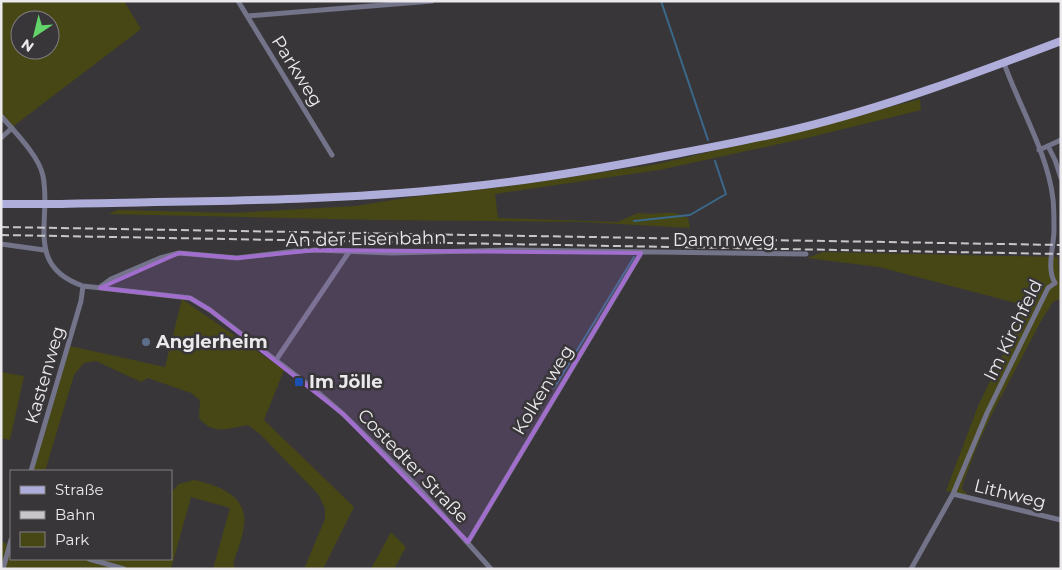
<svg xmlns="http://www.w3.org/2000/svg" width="1062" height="570" font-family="Montserrat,sans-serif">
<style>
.green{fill:#464714;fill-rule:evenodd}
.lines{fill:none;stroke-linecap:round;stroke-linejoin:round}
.stream{stroke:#3a698c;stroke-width:2}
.minor{stroke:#737389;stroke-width:5}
.primary{stroke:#afadda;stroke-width:8}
.rail{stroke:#c9c6c9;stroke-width:2;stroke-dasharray:8 4;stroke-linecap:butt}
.primary-bridge{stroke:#afadda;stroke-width:8}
.marked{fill:#a26ece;fill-opacity:0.2;stroke:#a26ece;stroke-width:4;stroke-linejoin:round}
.service-dot{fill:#5c6f8a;stroke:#39363a;stroke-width:2}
.transit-dot{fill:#1a4fb4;stroke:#39363a;stroke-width:2}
.labels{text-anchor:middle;stroke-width:5;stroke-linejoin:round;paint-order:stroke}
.street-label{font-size:18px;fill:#ebe9eb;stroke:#39363a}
.poi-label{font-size:18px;font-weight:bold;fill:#ebe9eb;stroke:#39363a;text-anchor:start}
</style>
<rect width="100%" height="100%" fill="#39363a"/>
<path class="green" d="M 1,1 L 124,1 L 141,29 L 11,128 L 1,115 ZM 20,20 L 50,20 L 50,50 L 20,50 Z
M 920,99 L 921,110 L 811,137 L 659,170 L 495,194 L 498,218 L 618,222 L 638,213 L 649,214 L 662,213 L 675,213 L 688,218 L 690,228 L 584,222 L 378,220 L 108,214 L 118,210 L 232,213 L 355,206 L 412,197 L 494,188 L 658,164 L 807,129 Z
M 823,252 L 1058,257 L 1061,298 L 1053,302 L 1042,319 L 992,414 L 978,444 L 963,483 L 962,489 L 969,496 L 946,491 L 978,406 L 1005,350 L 1023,307 L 1020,304 L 879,267 L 807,258 Z
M 182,299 L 284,370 L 264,420 L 354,507 L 323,569 L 304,569 L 325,519 L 325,508 L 318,494 L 260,434 L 248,425 C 228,428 214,436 199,418 L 200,400 L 191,393 L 148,378 L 141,382 L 96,361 L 84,363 L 74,375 L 45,471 L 33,471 L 70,346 L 165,367 Z
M 1,372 L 24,376 L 10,440 L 1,438 Z
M 194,480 C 218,485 248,496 244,525 C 243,538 237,551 233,563 L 234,567 L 236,569 L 213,569 L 230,508 L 191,497 L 171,569 L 1,569 L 1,541 L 10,546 L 11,544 L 11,559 L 171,559 L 171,492 L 179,484 Z
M 391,532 L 406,547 L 394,569 L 371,569 Z"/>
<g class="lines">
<path class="stream" d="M 661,1 L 708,140
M 634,221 L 690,215 L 726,194 L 715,161
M 554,388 L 634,257"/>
<path class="minor" d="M 238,1 L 332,155
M 248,16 L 432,1
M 1004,63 C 1019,106 1048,154 1053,199 C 1054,209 1054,220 1054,230 C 1054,246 1046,268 1055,283
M 1,116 C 15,132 39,156 43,176 C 52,219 24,266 83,286 L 190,298 L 210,310 L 315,390 L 343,414 L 414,483 L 491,569
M 1,138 L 12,128
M 1048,146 L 1055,160 L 1061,178
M 1039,150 L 1061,140
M 1,244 L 44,250
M 100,287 L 111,279 L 160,258 L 179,253 L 237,258 L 296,251 L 316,250 L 391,253 L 511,250 L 806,254
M 276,360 L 349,252
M 31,471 L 81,301 L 83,286
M 953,494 L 1061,520
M 468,542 L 641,253
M 89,559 L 124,569
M 3,569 L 11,540
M 911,569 L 953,494 L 987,413 L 1048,288 L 1055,283"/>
<path class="primary" d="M 1,204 L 38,204
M 54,204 C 188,201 322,202 456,188 C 528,181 599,169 670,155 C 712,147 755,139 796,129 C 887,107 974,74 1061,41"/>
<path class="rail" d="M 1,227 L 1061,245
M 1,235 L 1061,254"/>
<path class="primary-bridge" d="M 38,204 L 54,204"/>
</g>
<path class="marked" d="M 316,250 L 641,253 L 468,542 L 343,414 L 210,310 L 190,298 L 100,288 L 179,253 L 237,258 Z"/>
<circle class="service-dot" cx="146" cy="342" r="5"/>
<rect class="transit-dot" x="294" y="377" width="10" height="10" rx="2.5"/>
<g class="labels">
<g class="street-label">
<text transform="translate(297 71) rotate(58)" y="6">Parkweg</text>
<text transform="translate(366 239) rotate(-1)" y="6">An der Eisenbahn</text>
<text x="724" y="246">Dammweg</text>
<text transform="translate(1013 330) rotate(-64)" y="6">Im Kirchfeld</text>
<text transform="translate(45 375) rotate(-74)" y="6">Kastenweg</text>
<text transform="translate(543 390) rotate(-59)" y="6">Kolkenweg</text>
<text transform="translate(413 466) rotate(46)" y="6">Costedter Straße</text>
<text transform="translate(1010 494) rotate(14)" y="6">Lithweg</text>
</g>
<g class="poi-label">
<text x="156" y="348">Anglerheim</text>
<text x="309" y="388">Im Jölle</text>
</g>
</g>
<rect width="1062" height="570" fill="none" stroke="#ebe9eb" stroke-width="5"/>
<rect x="10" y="470" width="162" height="90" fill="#39363a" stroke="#807e81"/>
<rect x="20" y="486" width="25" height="8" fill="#afadda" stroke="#807e81"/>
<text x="55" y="495" font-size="15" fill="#ebe9eb">Straße</text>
<rect x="20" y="511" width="25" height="8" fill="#c9c6c9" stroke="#807e81"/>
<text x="55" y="520" font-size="15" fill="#ebe9eb">Bahn</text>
<rect x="20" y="532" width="25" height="15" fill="#464714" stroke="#807e81"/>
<text x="55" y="545" font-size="15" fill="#ebe9eb">Park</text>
<g transform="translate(35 35) rotate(215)"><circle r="24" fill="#39363a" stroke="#807e81"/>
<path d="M0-4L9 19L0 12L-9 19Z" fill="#62d469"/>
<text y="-8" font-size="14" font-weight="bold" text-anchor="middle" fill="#ebe9eb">N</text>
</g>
</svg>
